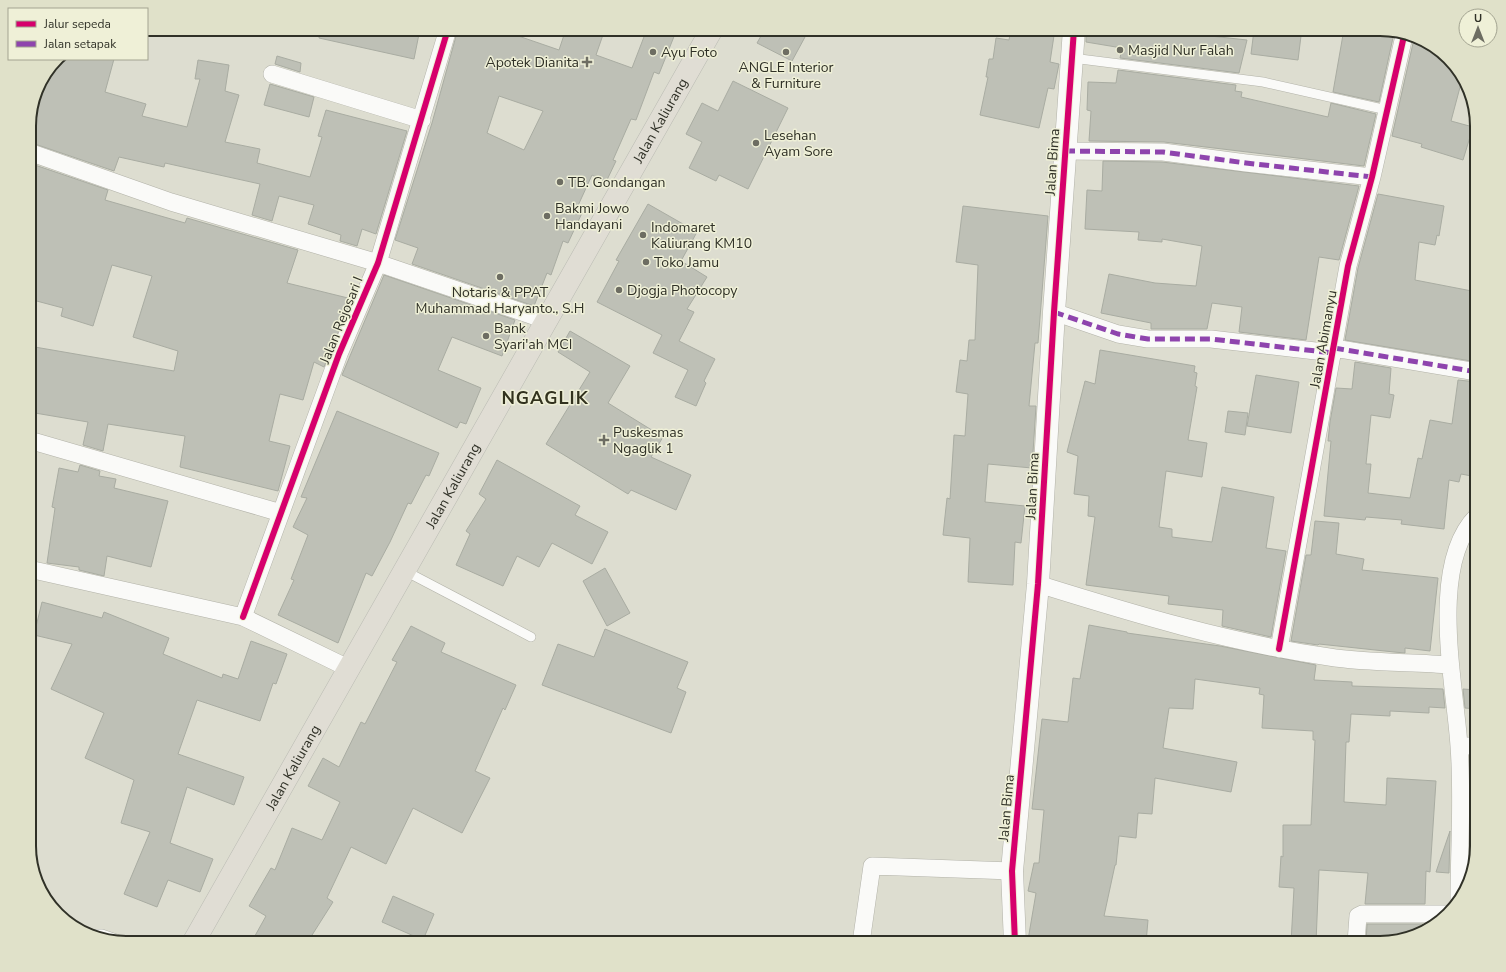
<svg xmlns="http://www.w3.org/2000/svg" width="1506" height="972" font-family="'Nunito Sans',sans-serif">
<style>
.building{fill:#bec0b6;stroke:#a9aca2;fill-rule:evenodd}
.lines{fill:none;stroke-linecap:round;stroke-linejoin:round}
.service-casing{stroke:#b2b2a8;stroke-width:10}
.minor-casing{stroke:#b2b2a8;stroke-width:18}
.tertiary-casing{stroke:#b2b2a8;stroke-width:23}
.primary-casing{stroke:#babbb3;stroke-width:23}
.service{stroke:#fafaf8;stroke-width:9}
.minor{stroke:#fafaf8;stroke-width:17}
.tertiary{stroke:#fafaf8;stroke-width:22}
.primary{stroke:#e0ddd4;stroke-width:22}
.quiet{stroke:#8e44ad;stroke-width:5;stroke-dasharray:10 5;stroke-linecap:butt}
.cycleway-casing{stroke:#eff0d7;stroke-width:8}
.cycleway{stroke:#d6006c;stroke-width:6}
.poi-dot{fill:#6d6d62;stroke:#eff0d7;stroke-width:1.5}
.labels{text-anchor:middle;stroke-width:3;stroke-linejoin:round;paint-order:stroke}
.poi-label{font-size:14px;fill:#303127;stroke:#eff0d7;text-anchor:start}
.street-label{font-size:14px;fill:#303127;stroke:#eff0d7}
.district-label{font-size:18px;font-weight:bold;letter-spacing:1px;fill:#32321e;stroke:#eff0d7}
.rim{fill:none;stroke:#303127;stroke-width:2}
</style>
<rect width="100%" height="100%" fill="#ddddd0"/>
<path class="building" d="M 320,29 L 420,29 L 414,59 L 319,38 Z
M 458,29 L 498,29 L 559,50 L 566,29 L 605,29 L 596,55 L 632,68 L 647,29 L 677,29 L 659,74 L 654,72 L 636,120 L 631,119 L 613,160 L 616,161 L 606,182 L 592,175 L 576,210 L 582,213 L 568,243 L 563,241 L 551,275 L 547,273 L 534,306 L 412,264 L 418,248 L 395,240 L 432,123 ZM 499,96 L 543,111 L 524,150 L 487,133 Z
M 765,29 L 789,29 L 805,37 L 792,61 L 757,43 Z
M 1011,29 L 1055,29 L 1050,62 L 1059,64 L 1054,89 L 1048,88 L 1039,128 L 980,115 L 988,77 L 986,77 L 989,59 L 993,59 L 996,38 L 1009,40 Z
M 1086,29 L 1202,29 L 1201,35 L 1247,40 L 1239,73 L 1120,58 L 1122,48 L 1086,42 Z
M 1344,29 L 1380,29 L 1394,33 L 1379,102 L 1333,92 Z
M 1254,30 L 1301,36 L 1298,60 L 1251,54 Z
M 1414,39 L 1434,45 L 1463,76 L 1451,121 L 1473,127 L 1463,160 L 1421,147 L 1422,144 L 1392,136 Z
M 277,56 L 301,63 L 300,72 L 275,64 Z
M 56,59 L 114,59 L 105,92 L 146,104 L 142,116 L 187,127 L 200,79 L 195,79 L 198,60 L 229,65 L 225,91 L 239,95 L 225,142 L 260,149 L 257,163 L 310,177 L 322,137 L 318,136 L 326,110 L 407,131 L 376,234 L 362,229 L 357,246 L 340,241 L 341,235 L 308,224 L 314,205 L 279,196 L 272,221 L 252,215 L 260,184 L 165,163 L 164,167 L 119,157 L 114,171 L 29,142 L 29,120 L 36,89 Z
M 1118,70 L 1236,85 L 1235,91 L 1242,92 L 1241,97 L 1328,117 L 1331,103 L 1376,114 L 1364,166 L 1164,142 L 1089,141 L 1091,111 L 1087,110 L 1088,82 L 1116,83 Z
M 733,81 L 788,108 L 748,189 L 719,175 L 716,181 L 689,168 L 702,142 L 686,134 L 702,103 L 718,111 Z
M 270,84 L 314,97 L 309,117 L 264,105 Z
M 1103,161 L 1162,162 L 1359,186 L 1339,260 L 1319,257 L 1306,340 L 1239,332 L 1242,307 L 1212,303 L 1207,329 L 1151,329 L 1151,323 L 1101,313 L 1109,274 L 1155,283 L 1196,286 L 1202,246 L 1162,239 L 1162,242 L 1138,240 L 1139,232 L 1085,229 L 1087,190 L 1102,191 Z
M 29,163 L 108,190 L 105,200 L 185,223 L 187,218 L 298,250 L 287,283 L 352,299 L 324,367 L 314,362 L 303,400 L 280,394 L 269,441 L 290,446 L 278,491 L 180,467 L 185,436 L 108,424 L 103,451 L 83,445 L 88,422 L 29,412 L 29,346 L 174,371 L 178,351 L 133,337 L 152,276 L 112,265 L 93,326 L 61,316 L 63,308 L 29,299 Z
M 1378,194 L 1444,206 L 1439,236 L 1437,235 L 1435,245 L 1419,242 L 1415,280 L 1477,292 L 1477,362 L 1345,340 L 1358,268 Z
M 648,204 L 697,232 L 681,261 L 707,277 L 687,309 L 694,312 L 679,341 L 715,359 L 704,381 L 706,383 L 696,406 L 675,397 L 688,370 L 653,353 L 662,335 L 597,302 L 619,261 L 616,260 Z
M 963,206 L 1048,216 L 1038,343 L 1035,343 L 1029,406 L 1036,406 L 1032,468 L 988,464 L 985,502 L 1025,506 L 1021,543 L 1015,542 L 1013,585 L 968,582 L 970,538 L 943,535 L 947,498 L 950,499 L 954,435 L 965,436 L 968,394 L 956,392 L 960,360 L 967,361 L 969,340 L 975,340 L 978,265 L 956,262 Z
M 384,275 L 515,320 L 502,356 L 452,337 L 438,370 L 481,388 L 466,424 L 460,422 L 457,428 L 342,375 Z
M 570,331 L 630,366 L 608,403 L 663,437 L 651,457 L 691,475 L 676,510 L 631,490 L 628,494 L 546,444 L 590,372 L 558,352 Z
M 1100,350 L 1195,366 L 1194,372 L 1197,373 L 1195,386 L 1197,387 L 1188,440 L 1207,443 L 1202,477 L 1166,471 L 1159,527 L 1172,529 L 1172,537 L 1212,542 L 1222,487 L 1274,497 L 1266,548 L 1286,551 L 1271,637 L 1222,626 L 1223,610 L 1168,604 L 1169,596 L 1086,585 L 1095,517 L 1088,516 L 1089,496 L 1074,494 L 1078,456 L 1067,452 L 1085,381 L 1095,384 Z
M 1355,362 L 1391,368 L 1389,394 L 1394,395 L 1390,418 L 1371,415 L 1366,464 L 1371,464 L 1368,493 L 1410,498 L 1418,458 L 1422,459 L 1430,420 L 1452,424 L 1458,380 L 1477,382 L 1477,477 L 1461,474 L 1459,482 L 1449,480 L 1444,529 L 1401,524 L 1402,520 L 1366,517 L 1365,520 L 1324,516 L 1331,441 L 1328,441 L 1330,422 L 1336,388 L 1352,389 Z
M 1256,375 L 1299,382 L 1291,433 L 1247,426 Z
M 337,411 L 439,453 L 429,476 L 426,475 L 411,504 L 408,503 L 390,542 L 372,576 L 366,573 L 338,643 L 278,615 L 294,580 L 291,579 L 308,535 L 293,527 L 307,498 L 301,497 Z
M 1228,411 L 1248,413 L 1245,435 L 1225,432 Z
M 497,460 L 580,506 L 575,515 L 608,532 L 592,564 L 552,543 L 539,567 L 517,556 L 503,586 L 456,565 L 470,534 L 466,531 L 486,499 L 479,494 Z
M 80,465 L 100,471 L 99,476 L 116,479 L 114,488 L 168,501 L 151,567 L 107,556 L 104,576 L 79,570 L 79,567 L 47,563 L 55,508 L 52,507 L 59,468 L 78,472 Z
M 1315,521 L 1339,523 L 1336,554 L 1364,559 L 1362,570 L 1438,578 L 1430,651 L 1405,648 L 1405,653 L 1394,652 L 1319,644 L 1318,645 L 1291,641 L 1306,555 L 1311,555 Z
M 605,568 L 630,613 L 607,626 L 583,581 Z
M 42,602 L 102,618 L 104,612 L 169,638 L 163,654 L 222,678 L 223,674 L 238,679 L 251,641 L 287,654 L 276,684 L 273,683 L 260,721 L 197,700 L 178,754 L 244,777 L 234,805 L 187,787 L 170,843 L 213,859 L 200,892 L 168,880 L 157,907 L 124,894 L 150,832 L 121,823 L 134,780 L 85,758 L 104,713 L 51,689 L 72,644 L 34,635 Z
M 1089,625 L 1127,632 L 1127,633 L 1220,646 L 1316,665 L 1314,680 L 1352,682 L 1352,686 L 1443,689 L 1445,708 L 1429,707 L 1429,713 L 1390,711 L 1390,716 L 1351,714 L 1349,742 L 1346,742 L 1344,802 L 1386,805 L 1387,778 L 1436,781 L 1430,872 L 1426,871 L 1425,904 L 1365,904 L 1368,873 L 1319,870 L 1316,943 L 1291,943 L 1294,888 L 1279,887 L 1281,856 L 1283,857 L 1283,825 L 1311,825 L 1315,740 L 1313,740 L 1313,731 L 1262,728 L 1264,695 L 1259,694 L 1260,688 L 1195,679 L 1193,709 L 1169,708 L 1163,748 L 1237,762 L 1231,792 L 1155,778 L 1152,814 L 1138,813 L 1136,838 L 1119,836 L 1116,865 L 1115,865 L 1104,916 L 1148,920 L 1146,943 L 1043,943 L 1028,940 L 1036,893 L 1028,891 L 1034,863 L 1039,863 L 1044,810 L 1032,809 L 1042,719 L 1068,722 L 1073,678 L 1080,679 Z
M 411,626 L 445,643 L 441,652 L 516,685 L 505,710 L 503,708 L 475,771 L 490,778 L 462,833 L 413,808 L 386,864 L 351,847 L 327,898 L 333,902 L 307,943 L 251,943 L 266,916 L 249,906 L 271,868 L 275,870 L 292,828 L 322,840 L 340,802 L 308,786 L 323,758 L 339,767 L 361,722 L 365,724 L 397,662 L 392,660 Z
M 605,629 L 688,662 L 677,688 L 686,692 L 671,733 L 542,685 L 558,644 L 594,657 Z
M 1463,689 L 1477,690 L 1477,709 L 1465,708 Z
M 1474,762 L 1477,762 L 1477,846 L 1469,871 L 1470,772 Z
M 1450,831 L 1449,873 L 1436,872 Z
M 393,896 L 434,914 L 423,940 L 382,922 Z
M 1367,924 L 1423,924 L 1423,932 L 1380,943 L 1366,943 Z"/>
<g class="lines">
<g class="service-casing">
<path id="service" d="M 1072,58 L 1263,82 L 1387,110
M 405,571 L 531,637
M 96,934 L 102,934 L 128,943"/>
</g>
<g class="minor-casing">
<path id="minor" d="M 272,74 L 422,120
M 1065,151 L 1163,152 L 1246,163 L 1372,177
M 29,152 L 171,202 L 378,263 L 548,321
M 1054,312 L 1118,334 L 1148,339 L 1211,339 L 1333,353
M 1334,348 L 1477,372
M 29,440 L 281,513
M 29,569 L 243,617 L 350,669
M 1038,584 C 1134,614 1230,643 1329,657 C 1366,663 1411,662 1450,665
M 243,617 L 339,354 L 378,263 L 448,29
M 1279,649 L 1348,266 L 1372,177 L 1404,36
M 1459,746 L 1477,746
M 1459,901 C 1459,850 1463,797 1459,746 C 1455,684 1428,564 1477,516
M 861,943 L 872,866 L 1012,871
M 1356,943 L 1358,916 L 1362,914 L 1445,914"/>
</g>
<g class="tertiary-casing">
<path id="tertiary" d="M 1015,943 L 1012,871 L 1038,584 L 1054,312 L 1074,29"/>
</g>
<g class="primary-casing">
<g id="primary">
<path id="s1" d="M 193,943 L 712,29"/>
</g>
</g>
<use href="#service" class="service"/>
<use href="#minor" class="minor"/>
<use href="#tertiary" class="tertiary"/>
<use href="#primary" class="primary"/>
<path class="quiet" d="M 1065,151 L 1163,152 L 1246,163 L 1372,177
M 1054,312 L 1118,334 L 1148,339 L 1211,339 L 1333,353
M 1334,348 L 1477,372"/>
<g class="cycleway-casing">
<path id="cycleway" d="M 243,617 L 339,354 L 378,263 L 448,29
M 1279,649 L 1348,266 L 1372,177 L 1404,36
M 1015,943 L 1012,871 L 1038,584 L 1054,312 L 1074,29"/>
</g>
<use href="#cycleway" class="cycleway"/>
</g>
<g class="poi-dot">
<circle cx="1120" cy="50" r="4"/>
<circle cx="653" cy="52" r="4"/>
<circle cx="786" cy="52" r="4"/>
<path d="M585 56h4v4h4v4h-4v4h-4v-4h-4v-4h4z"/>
<circle cx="756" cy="143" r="4"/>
<circle cx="560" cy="182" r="4"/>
<circle cx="547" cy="216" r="4"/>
<circle cx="643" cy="235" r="4"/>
<circle cx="646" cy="262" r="4"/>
<circle cx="500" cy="277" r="4"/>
<circle cx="619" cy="290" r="4"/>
<circle cx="486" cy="336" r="4"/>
<path d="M602 434h4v4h4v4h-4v4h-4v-4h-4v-4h4z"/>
</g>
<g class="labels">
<g class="poi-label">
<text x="1128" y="55">Masjid Nur Falah</text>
<text x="661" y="57">Ayu Foto</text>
<text x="579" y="67" text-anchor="end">Apotek Dianita</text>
<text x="786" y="72" text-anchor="middle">ANGLE Interior<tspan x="786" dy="16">&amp; Furniture</tspan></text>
<text x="764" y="140">Lesehan<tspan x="764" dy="16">Ayam Sore</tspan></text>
<text x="568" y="187">TB. Gondangan</text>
<text x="555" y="213">Bakmi Jowo<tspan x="555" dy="16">Handayani</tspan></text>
<text x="651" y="232">Indomaret<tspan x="651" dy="16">Kaliurang KM10</tspan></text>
<text x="654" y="267">Toko Jamu</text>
<text x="627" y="295">Djogja Photocopy</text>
<text x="500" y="297" text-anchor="middle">Notaris &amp; PPAT<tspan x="500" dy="16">Muhammad Haryanto., S.H</tspan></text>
<text x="494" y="333">Bank<tspan x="494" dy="16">Syari'ah MCI</tspan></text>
<text x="613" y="437">Puskesmas<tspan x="613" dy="16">Ngaglik 1</tspan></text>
</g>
<g class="street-label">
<text dy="5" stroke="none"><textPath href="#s1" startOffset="946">Jalan Kaliurang</textPath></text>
<text transform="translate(1052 162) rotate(-86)" y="5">Jalan Bima</text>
<text transform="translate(341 320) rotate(-68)" y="5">Jalan Rejosari I</text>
<text transform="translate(1323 339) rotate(-80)" y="5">Jalan Abimanyu</text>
<text dy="5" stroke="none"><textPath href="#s1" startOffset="526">Jalan Kaliurang</textPath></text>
<text transform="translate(1032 486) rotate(-87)" y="5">Jalan Bima</text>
<text dy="5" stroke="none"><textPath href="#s1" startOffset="202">Jalan Kaliurang</textPath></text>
<text transform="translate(1006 808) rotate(-85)" y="5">Jalan Bima</text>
</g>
<g class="district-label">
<text x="545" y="404">NGAGLIK</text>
</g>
</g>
<path d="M0 0H1506V972H0ZM126 36H1380A90 90 0 0 1 1470 126V846A90 90 0 0 1 1380 936H126A90 90 0 0 1 36 846V126A90 90 0 0 1 126 36Z" fill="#e0e1c9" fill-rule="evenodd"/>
<path class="rim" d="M126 36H1380A90 90 0 0 1 1470 126V846A90 90 0 0 1 1380 936H126A90 90 0 0 1 36 846V126A90 90 0 0 1 126 36Z"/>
<rect x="8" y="8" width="140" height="52" fill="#eff0d7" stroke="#a3a491"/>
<rect x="16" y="21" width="20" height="6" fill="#d6006c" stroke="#a3a491"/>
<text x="44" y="28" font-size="12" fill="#303127">Jalur sepeda</text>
<rect x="16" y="41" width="20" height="6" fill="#8e44ad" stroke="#a3a491"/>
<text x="44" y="48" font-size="12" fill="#303127">Jalan setapak</text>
<g transform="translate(1478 28)"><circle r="19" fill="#eff0d7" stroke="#a3a491"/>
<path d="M0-3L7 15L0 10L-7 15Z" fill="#6d6d62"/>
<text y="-6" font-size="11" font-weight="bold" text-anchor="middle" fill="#303127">U</text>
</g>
</svg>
